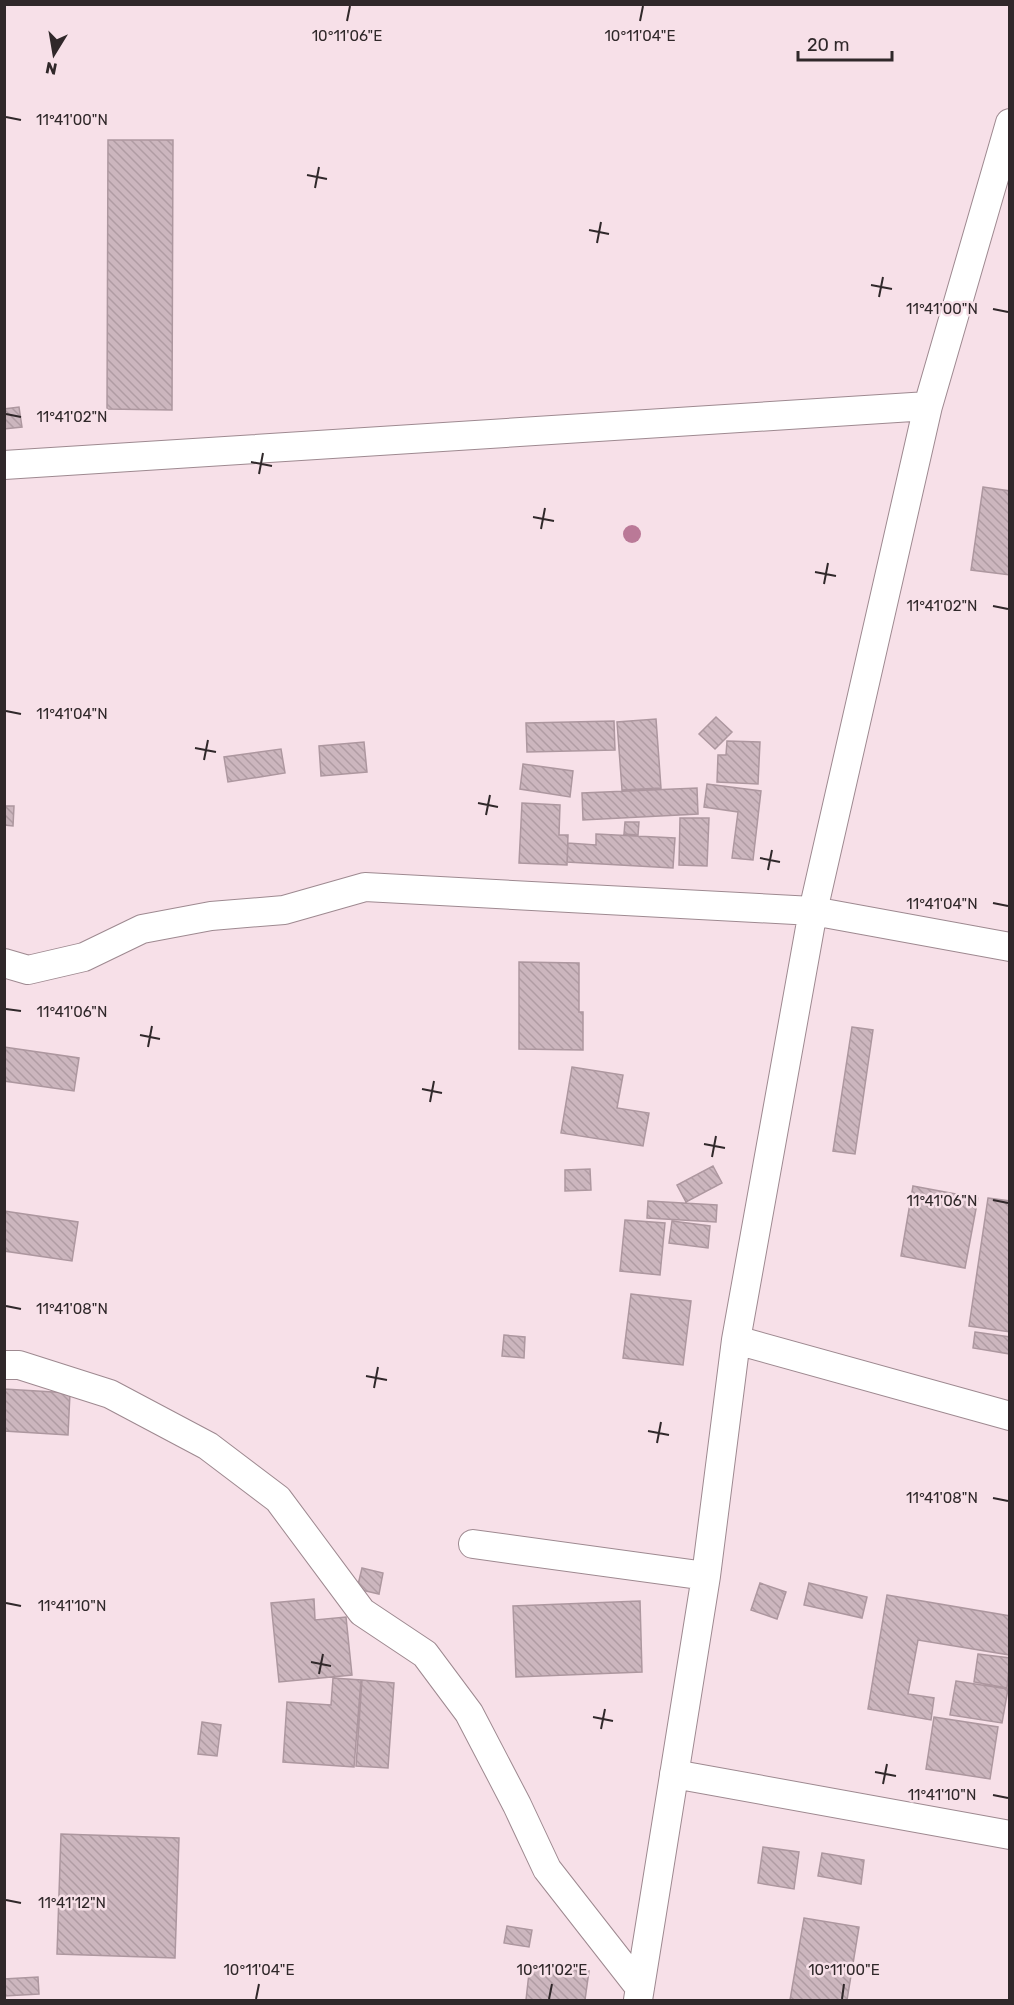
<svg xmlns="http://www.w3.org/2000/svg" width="1014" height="2005" font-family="Rubik,sans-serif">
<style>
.building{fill:url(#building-back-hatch);stroke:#ad979f;stroke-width:1.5}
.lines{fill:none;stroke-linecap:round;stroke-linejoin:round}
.minor-casing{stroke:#9e8990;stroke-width:30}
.minor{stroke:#fff;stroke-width:28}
.tree{fill:#ba7997}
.ticks{fill:none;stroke:#30282a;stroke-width:2}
.ticks-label{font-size:15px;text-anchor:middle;fill:#30282a;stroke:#f7e0e8;stroke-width:5;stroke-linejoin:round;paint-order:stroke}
</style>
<defs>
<pattern id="building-back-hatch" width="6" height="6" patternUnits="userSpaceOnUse" patternTransform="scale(1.5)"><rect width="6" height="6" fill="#ccb6be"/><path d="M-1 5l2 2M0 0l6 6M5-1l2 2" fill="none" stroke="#b09ca3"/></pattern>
</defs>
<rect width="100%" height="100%" fill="#f7e0e8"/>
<path class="building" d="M 108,140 L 173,140 L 172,410 L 107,409 Z
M 19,407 L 22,427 L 4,429 L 4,409 Z
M 983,487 L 1010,491 L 1010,575 L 971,570 Z
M 716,717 L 732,732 L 715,749 L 699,734 Z
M 656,719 L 661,788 L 622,790 L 617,722 Z
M 614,721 L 615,750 L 527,752 L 526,723 Z
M 727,741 L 760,742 L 758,784 L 717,782 L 718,755 L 726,755 Z
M 364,742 L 367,772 L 321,776 L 319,746 Z
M 281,749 L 285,773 L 228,782 L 224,757 Z
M 523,764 L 573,771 L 570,797 L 520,789 Z
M 707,784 L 761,791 L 753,860 L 732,858 L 738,812 L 704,807 Z
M 697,788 L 698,814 L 583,820 L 582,793 Z
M 522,803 L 560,805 L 559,835 L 568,835 L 567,865 L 519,863 Z
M 4,806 L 14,806 L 13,826 L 4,825 Z
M 680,818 L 709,818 L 707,866 L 679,865 Z
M 625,822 L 639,822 L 638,835 L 624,834 Z
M 596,834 L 675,838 L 673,868 L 567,862 L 568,843 L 596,845 Z
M 519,962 L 579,963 L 579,1012 L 583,1012 L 583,1050 L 519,1049 Z
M 852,1027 L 873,1030 L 855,1154 L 833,1151 Z
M 4,1047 L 79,1058 L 74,1091 L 4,1081 Z
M 572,1067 L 623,1075 L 617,1108 L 649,1113 L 643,1146 L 561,1133 Z
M 713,1166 L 722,1183 L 686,1202 L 677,1185 Z
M 590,1169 L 591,1190 L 565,1191 L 565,1170 Z
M 913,1186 L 978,1198 L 965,1268 L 901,1256 Z
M 988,1198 L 1010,1201 L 1010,1332 L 969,1326 Z
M 648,1201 L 717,1205 L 716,1222 L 647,1218 Z
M 4,1211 L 78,1222 L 72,1261 L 4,1251 Z
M 625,1220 L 665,1223 L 660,1275 L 620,1271 Z
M 672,1221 L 710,1226 L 708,1248 L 669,1243 Z
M 631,1294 L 691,1301 L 683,1365 L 623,1358 Z
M 975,1332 L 1010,1337 L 1010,1354 L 973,1348 Z
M 504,1335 L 525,1337 L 524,1358 L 502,1356 Z
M 4,1389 L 70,1393 L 68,1435 L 4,1431 Z
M 362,1568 L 383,1573 L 379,1594 L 357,1589 Z
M 760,1583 L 786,1592 L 777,1619 L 751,1610 Z
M 809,1583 L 867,1597 L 862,1618 L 804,1605 Z
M 887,1595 L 1010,1616 L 1010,1655 L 918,1640 L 908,1694 L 934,1698 L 931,1720 L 868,1709 Z
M 314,1599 L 315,1620 L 346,1617 L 352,1675 L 279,1682 L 271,1603 Z
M 640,1601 L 642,1672 L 516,1677 L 513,1606 Z
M 978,1654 L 1010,1658 L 1007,1688 L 974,1682 Z
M 333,1678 L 361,1680 L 354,1767 L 283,1762 L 287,1702 L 331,1705 Z
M 362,1680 L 394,1683 L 388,1768 L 356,1766 Z
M 956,1681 L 1008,1689 L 1002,1723 L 950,1715 Z
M 934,1717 L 998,1727 L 990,1779 L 926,1769 Z
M 202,1722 L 221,1725 L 217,1756 L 198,1754 Z
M 61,1834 L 179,1838 L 175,1958 L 57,1954 Z
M 763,1847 L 799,1852 L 794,1889 L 758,1883 Z
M 822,1853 L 864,1860 L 861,1884 L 818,1876 Z
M 804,1918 L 859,1927 L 847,2000 L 790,2000 Z
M 507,1926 L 532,1930 L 529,1947 L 504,1943 Z
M 530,1964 L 589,1971 L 585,2000 L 526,2000 Z
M 38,1977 L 39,1994 L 4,1996 L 4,1979 Z"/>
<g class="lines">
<g class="minor-casing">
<path id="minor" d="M 4,465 L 928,406
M 4,963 L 28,970 L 84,957 L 142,929 L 211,916 L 284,910 L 365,887 L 813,911 L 1010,947
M 736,1340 L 1010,1416
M 4,1365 L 19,1365 L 110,1394 L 208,1446 L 278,1499 L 362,1612 L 425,1654 L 469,1713 L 517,1805 L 547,1869 L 640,1988
M 473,1544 L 706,1576
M 674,1774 L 1010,1835
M 638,2000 L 706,1576 L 736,1340 L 813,911 L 928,406 L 1010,123"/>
</g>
<use href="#minor" class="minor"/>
</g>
<circle class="tree" cx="632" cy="534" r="9"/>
<path class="ticks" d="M 347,21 L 350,6M 640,21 L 643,6M 6,117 L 21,120M 307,175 L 327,179M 315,188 L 319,167M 589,230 L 609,234M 597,243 L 601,222M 871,285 L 892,289M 879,297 L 883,277M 993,309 L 1008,312M 6,414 L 21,417M 251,462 L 272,466M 259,474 L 263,453M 533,517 L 554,521M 541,529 L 545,508M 815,572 L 836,576M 824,584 L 828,563M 993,606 L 1008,609M 6,711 L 21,714M 195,748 L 216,752M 204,760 L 208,740M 478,803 L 498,807M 486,815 L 490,795M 760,858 L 780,862M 768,870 L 772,850M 993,903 L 1008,906M 6,1009 L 21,1011M 140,1035 L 160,1039M 148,1047 L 152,1026M 422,1089 L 442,1093M 430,1102 L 434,1081M 704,1144 L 725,1148M 712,1157 L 716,1136M 993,1200 L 1008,1203M 6,1306 L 21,1309M 366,1376 L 387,1380M 374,1388 L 378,1367M 648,1431 L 669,1435M 657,1443 L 661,1422M 993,1498 L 1008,1501M 6,1603 L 21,1606M 311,1662 L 331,1666M 319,1674 L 323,1654M 593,1717 L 613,1721M 601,1729 L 605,1709M 875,1772 L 896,1776M 883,1784 L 887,1764M 993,1795 L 1008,1798M 6,1900 L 21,1903M 256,1999 L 259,1984M 549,1999 L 552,1984M 842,1999 L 844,1984"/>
<g class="ticks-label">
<text x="347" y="41">10°11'06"E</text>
<text x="640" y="41">10°11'04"E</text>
<text x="72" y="125">11°41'00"N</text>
<text x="942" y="314">11°41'00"N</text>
<text x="72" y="422">11°41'02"N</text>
<text x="942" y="611">11°41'02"N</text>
<text x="72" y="719">11°41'04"N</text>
<text x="942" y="909">11°41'04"N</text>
<text x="72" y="1017">11°41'06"N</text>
<text x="942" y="1206">11°41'06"N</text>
<text x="72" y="1314">11°41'08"N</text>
<text x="942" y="1503">11°41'08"N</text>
<text x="72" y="1611">11°41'10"N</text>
<text x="942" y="1800">11°41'10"N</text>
<text x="72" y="1908">11°41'12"N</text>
<text x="259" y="1975">10°11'04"E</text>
<text x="552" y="1975">10°11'02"E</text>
<text x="844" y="1975">10°11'00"E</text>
</g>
<rect width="1014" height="2005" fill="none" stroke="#30282a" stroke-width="12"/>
<g transform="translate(54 54) rotate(191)" stroke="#f7e0e8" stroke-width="4.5" paint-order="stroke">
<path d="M0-4.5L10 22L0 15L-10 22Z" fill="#30282a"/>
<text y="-9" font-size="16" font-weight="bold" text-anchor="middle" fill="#30282a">N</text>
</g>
<path d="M798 51v9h94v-9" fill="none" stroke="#30282a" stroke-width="3"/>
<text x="807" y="51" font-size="18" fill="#30282a" stroke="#f7e0e8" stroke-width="4.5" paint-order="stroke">20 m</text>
</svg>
